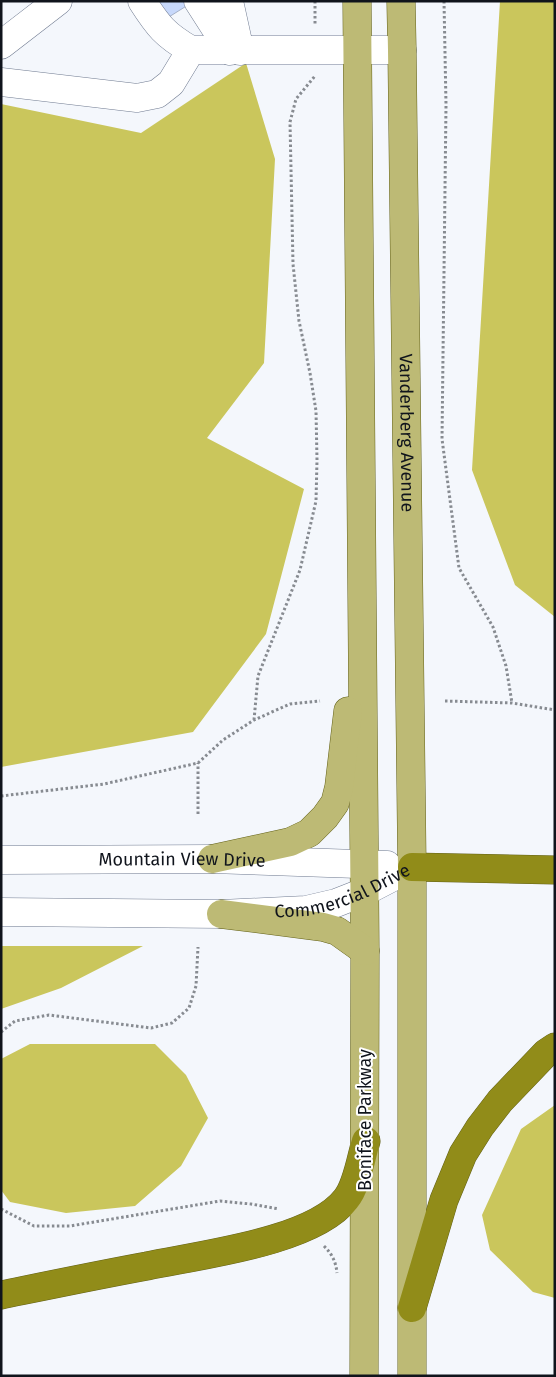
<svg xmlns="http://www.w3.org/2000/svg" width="556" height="1377" font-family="'Fira Sans',sans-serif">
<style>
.forest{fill:#cac65c}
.building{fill:#c7d8fb;stroke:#a5b1c8}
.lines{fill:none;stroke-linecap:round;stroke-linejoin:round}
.minor-casing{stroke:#707b91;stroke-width:29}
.major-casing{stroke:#64621a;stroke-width:29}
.highway-casing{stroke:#64621a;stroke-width:29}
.path{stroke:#878b91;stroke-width:3;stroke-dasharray:2.5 2.5;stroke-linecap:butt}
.minor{stroke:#fff;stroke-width:28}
.major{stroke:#bdba75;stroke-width:28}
.highway{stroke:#918c19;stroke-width:28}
.labels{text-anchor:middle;stroke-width:4;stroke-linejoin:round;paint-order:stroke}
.street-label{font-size:18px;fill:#10141c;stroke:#fff}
</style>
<rect width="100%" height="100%" fill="#f4f7fc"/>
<path class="forest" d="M 500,1 L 555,1 L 555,617 L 515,585 L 472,470 Z
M 246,63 L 275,159 L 264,363 L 207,438 L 304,489 L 266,634 L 193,732 L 1,767 L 1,104 L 141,133 Z
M 1,946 L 143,946 L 61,988 L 1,1009 Z
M 30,1044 L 155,1044 L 186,1075 L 208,1118 L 181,1166 L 135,1206 L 66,1213 L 10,1202 L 1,1190 L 1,1059 Z
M 555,1105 L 555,1298 L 533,1292 L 490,1250 L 482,1215 L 521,1129 Z"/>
<path class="building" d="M 152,1 L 186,1 L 188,5 L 164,20 Z"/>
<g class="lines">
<g class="minor-casing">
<g id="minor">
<path d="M 142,1 C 158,26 165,35 191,50 L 402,50"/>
<path d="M 198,1 L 230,51"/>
<path d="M 229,1 L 240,51"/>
<path d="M 1,45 L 58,1"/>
<path d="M 1,82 L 137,98 L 157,94 L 171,83 L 191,50"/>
<path id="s1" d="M 1,860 L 212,859 L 387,865"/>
<path id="s2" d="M 1,912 L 221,914 L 306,910 L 336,903 L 364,892 L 412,867"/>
</g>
</g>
<g class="major-casing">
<g id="major">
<path d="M 357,1 L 365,951 L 364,1376"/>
<path id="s3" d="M 401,1 L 402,50 L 412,867 L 412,1376"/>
<path d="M 212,859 L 290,842 L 309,833 L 325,817 L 335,803 L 339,787 L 348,711"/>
<path d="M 221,914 L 323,927 L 337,931 L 365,951"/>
</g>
</g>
<g class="highway-casing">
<path id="highway" d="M 412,867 L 555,870
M 1,1295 C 50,1285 98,1275 147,1266 C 199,1255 313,1242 346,1199 C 357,1186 361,1158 366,1141
M 412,1308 L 444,1200 L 463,1154 L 480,1127 L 500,1101 L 546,1053 L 555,1047"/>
</g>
<path class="path" d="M 315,1 L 315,26
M 444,1 L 446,105 L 442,439 L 459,568 L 493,627 L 506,666 L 512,703
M 445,701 L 512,703 L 555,710
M 254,720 L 258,676 L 300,570 L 316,501 L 317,460 L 316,411 L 310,373 L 299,321 L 293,264 L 290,122 L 296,99 L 315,76
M 1,796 L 104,784 L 198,763 L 223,740 L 254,720 L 290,704 L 320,701
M 198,814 L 198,763
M 1,1032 L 15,1021 L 49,1015 L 151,1028 L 172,1023 L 189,1008 L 196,986 L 198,947
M 1,1209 L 34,1226 L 70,1226 L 220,1201 L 251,1204 L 279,1209
M 324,1246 C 332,1254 336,1262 337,1273"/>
<use href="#minor" class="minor"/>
<use href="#major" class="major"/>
<use href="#highway" class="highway"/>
</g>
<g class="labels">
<g class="street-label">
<text dy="6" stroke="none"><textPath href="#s3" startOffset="432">Vanderberg Avenue</textPath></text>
<text dy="6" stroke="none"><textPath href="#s1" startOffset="181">Mountain View Drive</textPath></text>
<text dy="6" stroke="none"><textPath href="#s2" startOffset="345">Commercial Drive</textPath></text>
<text transform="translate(365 1120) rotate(-90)" y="6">Boniface Parkway</text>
</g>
</g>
<rect width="556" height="1377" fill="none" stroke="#10141c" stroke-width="5"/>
</svg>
